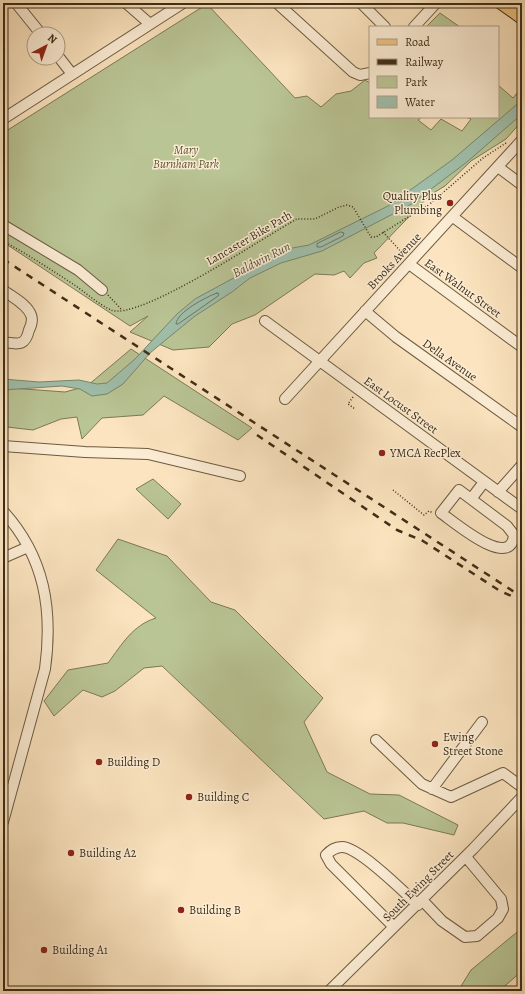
<svg xmlns="http://www.w3.org/2000/svg" width="525" height="994" font-family="Alegreya,serif">
<style>
.green{fill:#bac595;stroke:#7c7956}
.water{fill:#a0bfab;stroke:#79856f}
.lines{fill:none;stroke-linecap:round;stroke-linejoin:round}
.shore{stroke:#6f7660;stroke-width:1}
.minor-casing{stroke:#6d5b40;stroke-width:12}
.major-casing{stroke:#3e2d16;stroke-width:14}
.path{stroke:#3e2d16;stroke-width:1.5;stroke-dasharray:1 2;stroke-linecap:butt}
.minor{stroke:#fcedd5;stroke-width:10}
.major{stroke:#eec280;stroke-width:12}
.rail{stroke:#3e2d16;stroke-width:2.5;stroke-dasharray:7 7;stroke-linecap:butt}
.poi-dot{fill:#8f2418;stroke:#fcedd5;stroke-width:1.5}
.labels{text-anchor:middle;stroke-width:3;stroke-linejoin:round;paint-order:stroke}
.park-label{font-size:12px;font-style:italic;fill:#5d5336;stroke:#fcedd5}
.poi-label{font-size:12px;fill:#3e2d16;stroke:#fcedd5;text-anchor:start}
.street-label{font-size:12px;fill:#3e2d16;stroke:#fcedd5}
.water-label{font-size:13px;font-style:italic;fill:#56523b;stroke:#fcedd5}
</style>
<rect width="100%" height="100%" fill="#fbe4bf"/>
<filter id="stains"><feTurbulence type="fractalNoise" baseFrequency=".005" numOctaves="4"/><feColorMatrix values="0 0 0 0 .2 0 0 0 0 .09 0 0 0 0 .02 0 0 0 .5 -.17"/></filter>
<radialGradient id="worn" r=".72"><stop offset=".6" stop-color="#630" stop-opacity="0"/><stop offset="1" stop-color="#630" stop-opacity=".3"/></radialGradient>
<path class="green" d="M 207,4 L 295,98 L 307,96 L 321,107 L 336,94 L 351,91 L 365,80 L 370,83 L 370,117 L 422,117 L 418,120 L 431,130 L 441,119 L 462,131 L 471,119 L 465,117 L 498,117 L 498,85 L 513,98 L 522,87 L 522,121 L 506,139 L 471,161 L 445,186 L 430,195 L 374,253 L 377,258 L 364,263 L 350,278 L 344,271 L 334,275 L 315,274 L 255,315 L 232,324 L 209,347 L 173,350 L 130,332 L 148,316 L 130,326 L 3,242 L 3,133 Z
M 440,13 L 460,27 L 426,27 Z
M 131,349 L 252,428 L 238,440 L 164,396 L 143,415 L 102,418 L 82,439 L 77,417 L 61,419 L 33,430 L 7,427 L 3,429 L 3,390 L 11,388 L 65,392 L 87,386 Z
M 153,479 L 181,504 L 168,519 L 136,489 Z
M 118,539 L 167,556 L 211,602 L 235,610 L 323,698 L 304,722 L 327,772 L 370,794 L 399,795 L 458,825 L 454,835 L 403,823 L 387,823 L 364,811 L 324,819 L 162,666 L 144,668 L 115,691 L 102,697 L 83,690 L 54,716 L 44,701 L 68,670 L 108,663 C 122,644 133,625 156,618 L 96,570 Z
M 522,928 L 522,971 L 499,991 L 458,991 L 471,970 Z"/>
<path class="water" d="M 522,100 L 522,114 L 467,162 L 410,205 L 322,251 L 281,263 L 250,278 L 232,292 L 195,316 L 168,338 L 150,353 L 123,384 L 107,394 L 92,396 L 80,389 L 62,386 L 3,390 L 3,379 L 39,382 L 79,380 L 97,384 L 107,383 L 135,359 L 177,314 L 195,299 L 287,249 L 309,245 L 388,206 L 452,160 Z"/>
<g class="lines">
<path class="shore" d="M 341,232 L 344,233 L 343,236 L 321,247 L 317,247 L 317,244 Z
M 217,293 L 219,294 L 218,296 L 178,324 L 176,324 C 177,312 206,297 217,293 Z"/>
<g class="minor-casing">
<path id="minor" d="M 16,3 L 41,34
M 126,3 L 150,24
M 277,3 L 353,72 L 360,75 L 370,73
M 361,3 L 385,27
M 514,12 L 519,3
M 414,27 L 436,3
M 58,56 L 72,74
M 3,119 L 183,3
M 498,167 L 522,185
M 453,217 L 522,268
M 3,225 L 78,270 L 102,290
M 409,264 L 522,347
M 3,290 C 12,297 27,304 31,315 C 33,320 31,326 29,330 C 25,347 18,344 3,342
M 365,311 L 396,337 L 522,427
M 265,321 L 522,509
M 285,399 L 522,140
M 3,446 L 85,452 L 148,454 L 240,476
M 459,490 L 507,526 L 514,535 C 511,571 454,522 441,513 Z
M 498,492 L 522,465
M 471,499 L 484,482
M 3,511 C 45,557 53,610 45,669 L 3,822
M 3,558 L 28,547
M 376,740 L 422,784 L 451,797 L 503,773 L 522,787
M 432,789 L 482,722
M 422,900 L 442,921 L 465,937 L 477,936 L 498,918 L 503,909 L 501,899 L 466,857
M 394,927 L 331,864 L 326,855 C 331,850 335,847 342,847 C 359,847 404,892 418,905
M 329,991 L 473,849 L 522,797"/>
</g>
<g class="major-casing">
<path id="major" d="M 501,3 L 522,18"/>
</g>
<path class="path" d="M 383,232 L 405,256
M 3,241 C 27,254 50,269 73,284 C 85,292 98,304 111,310 C 138,322 267,235 297,219 L 315,219 L 339,207 L 347,205 L 353,207 L 371,237 L 376,237 L 431,203 L 483,158 L 506,143
M 108,295 L 122,310
M 353,397 L 348,404 L 355,409
M 393,490 L 424,515 L 429,511 L 433,513"/>
<use href="#minor" class="minor"/>
<use href="#major" class="major"/>
<path class="rail" d="M 3,259 L 522,597
M 257,435 L 397,530 L 423,541 L 500,591 L 516,598"/>
</g>
<g class="poi-dot">
<circle cx="450" cy="203" r="4"/>
<circle cx="382" cy="453" r="4"/>
<circle cx="435" cy="744" r="4"/>
<circle cx="99" cy="762" r="4"/>
<circle cx="189" cy="797" r="4"/>
<circle cx="71" cy="853" r="4"/>
<circle cx="181" cy="910" r="4"/>
<circle cx="44" cy="950" r="4"/>
</g>
<g class="labels">
<g class="park-label">
<text x="186" y="154">Mary<tspan x="186" dy="14">Burnham Park</tspan></text>
</g>
<g class="poi-label">
<text x="442" y="200" text-anchor="end">Quality Plus<tspan x="442" dy="14">Plumbing</tspan></text>
<text x="390" y="457">YMCA RecPlex</text>
<text x="443" y="741">Ewing<tspan x="443" dy="14">Street Stone</tspan></text>
<text x="107" y="766">Building D</text>
<text x="197" y="801">Building C</text>
<text x="79" y="857">Building A2</text>
<text x="189" y="914">Building B</text>
<text x="52" y="954">Building A1</text>
</g>
<g class="street-label">
<text transform="translate(249 238) rotate(-30)" y="4">Lancaster Bike Path</text>
<text transform="translate(394 261) rotate(-47)" y="4">Brooks Avenue</text>
<text transform="translate(463 288) rotate(36)" y="4">East Walnut Street</text>
<text transform="translate(450 360) rotate(35)" y="4">Della Avenue</text>
<text transform="translate(401 405) rotate(36)" y="4">East Locust Street</text>
<text transform="translate(418 886) rotate(-45)" y="4">South Ewing Street</text>
</g>
<g class="water-label">
<text transform="translate(261 259) rotate(-27)" y="5">Baldwin Run</text>
</g>
</g>
<rect width="525" height="994" fill="none" stroke="#fbe4bf" stroke-width="16"/>
<rect x="4" y="4" width="517" height="986" fill="none" stroke="#3e2d16" stroke-width="2"/>
<rect x="8" y="8" width="509" height="978" fill="none" stroke="#3e2d16"/>
<rect x="369" y="26" width="130" height="92" fill="#fcedd5" stroke="#b0a089"/>
<rect x="377" y="39" width="20" height="6" fill="#eec280" stroke="#b0a089"/>
<text x="405" y="46" font-size="12" fill="#3e2d16">Road</text>
<rect x="377" y="59" width="20" height="6" fill="#3e2d16" stroke="#b0a089"/>
<text x="405" y="66" font-size="12" fill="#3e2d16">Railway</text>
<rect x="377" y="76" width="20" height="12" fill="#bac595" stroke="#b0a089"/>
<text x="405" y="86" font-size="12" fill="#3e2d16">Park</text>
<rect x="377" y="96" width="20" height="12" fill="#a0bfab" stroke="#b0a089"/>
<text x="405" y="106" font-size="12" fill="#3e2d16">Water</text>
<g transform="translate(46 46) rotate(41)"><circle r="19" fill="#fcedd5" stroke="#b0a089"/>
<path d="M0-3L7 15L0 10L-7 15Z" fill="#8f2418"/>
<text y="-6" font-size="11" font-weight="bold" text-anchor="middle" fill="#3e2d16">N</text>
</g>
<rect width="100%" height="100%" filter="url(#stains)"/>
<rect width="100%" height="100%" fill="url(#worn)"/>
</svg>
